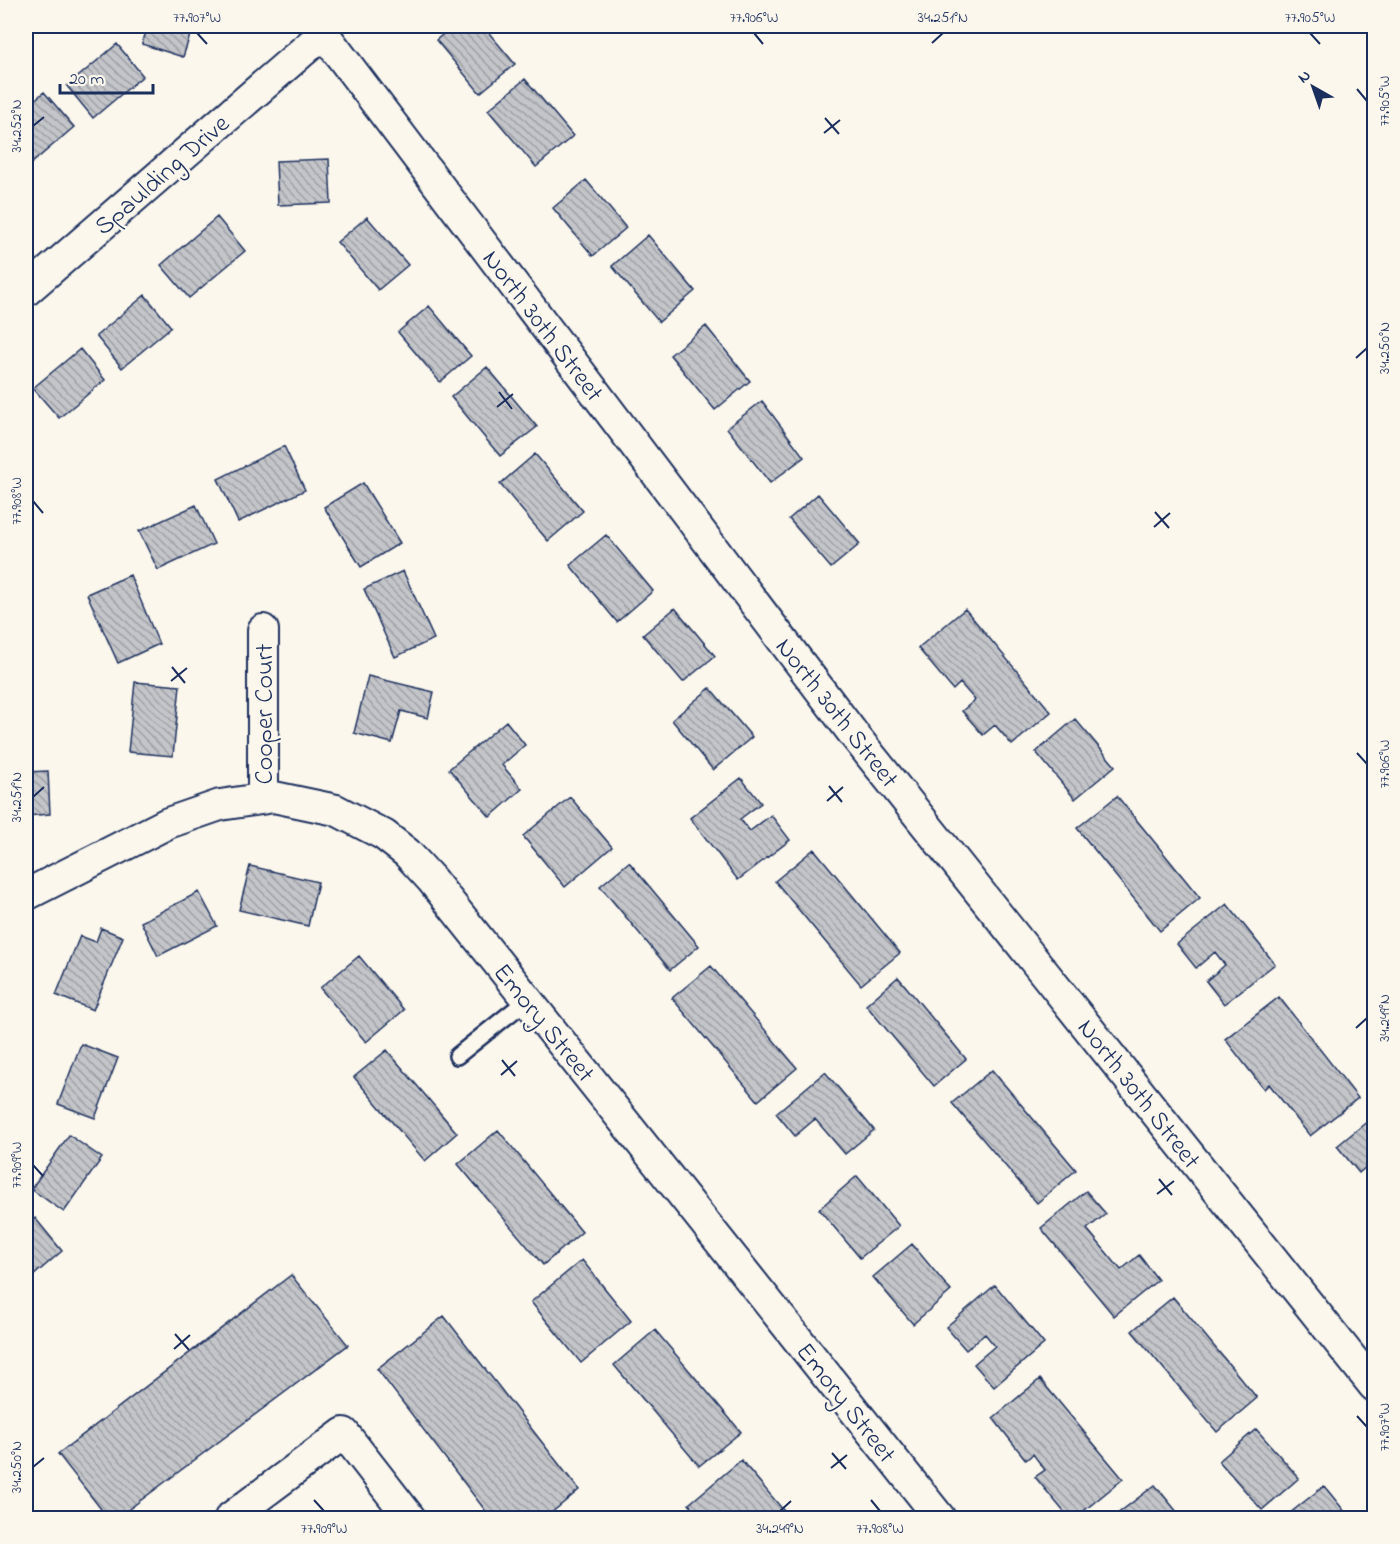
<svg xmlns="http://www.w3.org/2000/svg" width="1400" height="1544" font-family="'Indie Flower',sans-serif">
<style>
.building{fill:url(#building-back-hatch);stroke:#1b2f5e;stroke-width:1.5}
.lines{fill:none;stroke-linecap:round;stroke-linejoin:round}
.lane-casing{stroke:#1b2f5e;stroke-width:20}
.street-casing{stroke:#1b2f5e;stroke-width:34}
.lane{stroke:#fbf7ec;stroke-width:15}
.street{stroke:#fbf7ec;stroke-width:30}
.ticks{fill:none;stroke:#1b2f5e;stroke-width:2}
.labels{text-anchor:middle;stroke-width:5;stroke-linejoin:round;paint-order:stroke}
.street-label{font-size:26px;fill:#1b2f5e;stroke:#fbf7ec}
.neatline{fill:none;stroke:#1b2f5e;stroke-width:2}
.ticks-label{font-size:15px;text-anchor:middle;fill:#1b2f5e}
</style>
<defs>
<pattern id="building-back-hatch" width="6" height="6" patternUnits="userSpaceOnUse" patternTransform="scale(1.5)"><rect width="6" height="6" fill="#c3c5c9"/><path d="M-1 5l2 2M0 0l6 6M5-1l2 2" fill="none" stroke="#9ea0a6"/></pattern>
</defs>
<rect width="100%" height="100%" fill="#fbf7ec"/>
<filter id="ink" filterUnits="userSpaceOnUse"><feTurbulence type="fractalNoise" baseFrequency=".0167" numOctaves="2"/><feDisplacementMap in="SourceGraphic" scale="12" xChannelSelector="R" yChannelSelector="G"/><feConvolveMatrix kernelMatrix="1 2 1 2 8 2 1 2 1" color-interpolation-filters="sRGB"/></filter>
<g filter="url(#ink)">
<path class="building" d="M 148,26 L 193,26 L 183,57 L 142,44 Z
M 453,26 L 483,26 L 515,64 L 480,93 L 436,40 Z
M 117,44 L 143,76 L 93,118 L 67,86 Z
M 525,79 L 573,136 L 536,167 L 488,110 Z
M 44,92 L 74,127 L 26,168 L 26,107 Z
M 329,159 L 331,203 L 278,205 L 276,161 Z
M 586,180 L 626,228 L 593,256 L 553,208 Z
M 217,217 L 245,251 L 189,298 L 161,265 Z
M 367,217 L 408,265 L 378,290 L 337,242 Z
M 648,235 L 695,291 L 659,322 L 612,266 Z
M 145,295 L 171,327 L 122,368 L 96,336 Z
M 429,306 L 471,356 L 440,382 L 398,332 Z
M 706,326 L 750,381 L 715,410 L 670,355 Z
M 80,349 L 105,380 L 59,418 L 33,388 Z
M 487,367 L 537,427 L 500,456 L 451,397 Z
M 762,401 L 804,457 L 770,483 L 727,428 Z
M 284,446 L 305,490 L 238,522 L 218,479 Z
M 535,454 L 583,511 L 548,541 L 500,484 Z
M 363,483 L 400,543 L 361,567 L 324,507 Z
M 818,494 L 860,544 L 831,568 L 789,519 Z
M 196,505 L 214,544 L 158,570 L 139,531 Z
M 606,535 L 653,591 L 617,622 L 570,565 Z
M 403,571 L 434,639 L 395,657 L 364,589 Z
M 130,575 L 159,644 L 118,663 L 87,594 Z
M 675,608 L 715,656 L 683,682 L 643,635 Z
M 965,609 L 1051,712 L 1012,745 L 995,725 L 983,735 L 962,711 L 975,700 L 960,683 L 953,690 L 918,648 Z
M 368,676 L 434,692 L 428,718 L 401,711 L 392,743 L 354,733 Z
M 135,682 L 180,686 L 173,756 L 128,752 Z
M 710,688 L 752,737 L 713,770 L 672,720 Z
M 1075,719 L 1115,766 L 1075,799 L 1036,752 Z
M 506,721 L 525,745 L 502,765 L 522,789 L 490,817 L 449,769 Z
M 48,771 L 50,814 L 26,816 L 26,772 Z
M 741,778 L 761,803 L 740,819 L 750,831 L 771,815 L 790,840 L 738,880 L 690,818 Z
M 1117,796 L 1200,898 L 1160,931 L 1077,828 Z
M 570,797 L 612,847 L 565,887 L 523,836 Z
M 814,849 L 900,953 L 861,985 L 775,881 Z
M 629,862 L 699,946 L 670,970 L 600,886 Z
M 250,866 L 318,882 L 308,926 L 239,910 Z
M 199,892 L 217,926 L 158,956 L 141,922 Z
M 1227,904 L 1275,964 L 1224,1004 L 1206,981 L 1225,965 L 1215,952 L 1196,968 L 1177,944 Z
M 101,928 L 123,937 L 93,1010 L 56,995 L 80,936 L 96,942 Z
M 359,956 L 404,1010 L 366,1042 L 320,988 Z
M 711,966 L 797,1068 L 758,1101 L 672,998 Z
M 898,977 L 966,1059 L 934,1086 L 866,1005 Z
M 1279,997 L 1358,1098 L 1310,1136 L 1269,1084 L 1264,1089 L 1225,1039 Z
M 81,1044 L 118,1058 L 95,1118 L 58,1104 Z
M 387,1050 L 457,1133 L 425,1161 L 354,1077 Z
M 992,1070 L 1076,1170 L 1037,1203 L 952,1103 Z
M 825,1072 L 874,1130 L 845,1154 L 815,1119 L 795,1136 L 776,1113 Z
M 1374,1116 L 1374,1160 L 1359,1173 L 1337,1146 Z
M 498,1130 L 582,1232 L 543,1265 L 458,1164 Z
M 69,1135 L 102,1158 L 64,1212 L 31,1189 Z
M 857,1176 L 899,1226 L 860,1258 L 819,1209 Z
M 1086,1191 L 1106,1214 L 1087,1229 L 1121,1270 L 1139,1255 L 1158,1280 L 1114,1316 L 1041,1228 Z
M 35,1218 L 62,1251 L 26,1282 L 26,1227 Z
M 912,1244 L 951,1291 L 913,1324 L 873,1277 Z
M 582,1260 L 631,1321 L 581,1363 L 531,1302 Z
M 291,1275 L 348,1345 L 117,1518 L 108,1518 L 58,1454 Z
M 995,1285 L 1044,1344 L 994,1387 L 974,1364 L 995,1346 L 985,1334 L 966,1350 L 946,1327 Z
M 1173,1297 L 1257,1398 L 1217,1432 L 1132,1331 Z
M 444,1316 L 579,1490 L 545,1518 L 491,1518 L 377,1369 Z
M 655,1330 L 741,1432 L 699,1466 L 614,1365 Z
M 1040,1379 L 1123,1479 L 1075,1518 L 1069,1518 L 1035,1477 L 1045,1470 L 1033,1454 L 1026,1460 L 993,1418 Z
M 1256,1429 L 1299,1478 L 1262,1510 L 1219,1461 Z
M 741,1460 L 790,1518 L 701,1518 L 689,1504 Z
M 1155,1485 L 1182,1518 L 1112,1518 Z
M 1324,1486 L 1350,1518 L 1286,1518 L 1285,1517 Z"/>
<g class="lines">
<g class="lane-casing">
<path id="lane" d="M 457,1056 L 527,1000"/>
</g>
<g class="street-casing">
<path id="street" d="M 318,26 L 855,736 L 1374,1386
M 26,291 L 324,33
M 263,630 L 263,798
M 26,895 L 168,823 L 220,805 L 274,797 L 336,810 L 384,835 L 407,853 L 431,879 L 940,1518
M 230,1518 L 344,1433 L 410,1518"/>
</g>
<use href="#lane" class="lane"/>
<use href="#street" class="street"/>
</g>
</g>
<path class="ticks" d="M 197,33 L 207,44M 754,33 L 763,44M 1310,33 L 1320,44M 932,43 L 943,33M 1357,89 L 1367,101M 825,118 L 839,134M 33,126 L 44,117M 824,133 L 840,120M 1356,358 L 1367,348M 499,392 L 512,409M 497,407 L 513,394M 33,501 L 43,513M 1155,512 L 1169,528M 1154,527 L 1170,513M 172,667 L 185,683M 171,681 L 187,668M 1357,753 L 1367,764M 829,786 L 842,802M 33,797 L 44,787M 827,801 L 843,787M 1356,1028 L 1367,1018M 502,1060 L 515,1076M 501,1075 L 517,1061M 33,1165 L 43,1176M 1159,1179 L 1172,1195M 1157,1194 L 1174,1181M 175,1334 L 189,1350M 174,1349 L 190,1335M 1357,1416 L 1367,1427M 832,1453 L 846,1469M 33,1467 L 44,1458M 831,1468 L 847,1455M 314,1500 L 324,1511M 871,1500 L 880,1511M 780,1511 L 791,1501"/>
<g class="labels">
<g class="street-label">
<text transform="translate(161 174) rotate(-41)" y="9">Spaulding Drive</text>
<text transform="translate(544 325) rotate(53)" y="9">North 30th Street</text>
<text transform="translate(838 712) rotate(52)" y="9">North 30th Street</text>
<text transform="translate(263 714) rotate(-90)" y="9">Cooper Court</text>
<text transform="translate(545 1022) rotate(51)" y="9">Emory Street</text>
<text transform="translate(1140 1093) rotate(52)" y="9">North 30th Street</text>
<text transform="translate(847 1402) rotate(52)" y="9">Emory Street</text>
</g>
</g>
<rect width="1400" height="1544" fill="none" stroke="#fbf7ec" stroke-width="66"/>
<g transform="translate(1313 87) rotate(320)" stroke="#fbf7ec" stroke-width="4.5" paint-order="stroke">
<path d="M0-4.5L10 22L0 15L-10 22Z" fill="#1b2f5e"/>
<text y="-9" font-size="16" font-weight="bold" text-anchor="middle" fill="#1b2f5e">N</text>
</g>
<path d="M60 84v9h93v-9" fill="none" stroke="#1b2f5e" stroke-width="3"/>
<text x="69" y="84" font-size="18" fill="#1b2f5e" stroke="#fbf7ec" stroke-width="4.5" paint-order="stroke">20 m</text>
<rect x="33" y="33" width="1334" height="1478" class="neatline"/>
<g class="ticks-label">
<text x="197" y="22">77.907°W</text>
<text x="754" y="22">77.906°W</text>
<text x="943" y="22">34.251°N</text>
<text x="1310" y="22">77.905°W</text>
<text transform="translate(1384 101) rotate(-90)" y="5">77.905°W</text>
<text transform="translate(16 126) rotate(-90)" y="5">34.252°N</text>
<text transform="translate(1384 348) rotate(-90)" y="5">34.250°N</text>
<text transform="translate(16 501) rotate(-90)" y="5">77.908°W</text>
<text transform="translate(1384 764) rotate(-90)" y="5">77.906°W</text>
<text transform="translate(16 797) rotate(-90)" y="5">34.251°N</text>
<text transform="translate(1384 1018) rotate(-90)" y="5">34.249°N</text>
<text transform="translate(16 1165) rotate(-90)" y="5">77.909°W</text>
<text transform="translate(1384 1427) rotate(-90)" y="5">77.907°W</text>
<text transform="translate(16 1467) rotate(-90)" y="5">34.250°N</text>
<text x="324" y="1533">77.909°W</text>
<text x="780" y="1533">34.249°N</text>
<text x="880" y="1533">77.908°W</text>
</g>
</svg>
